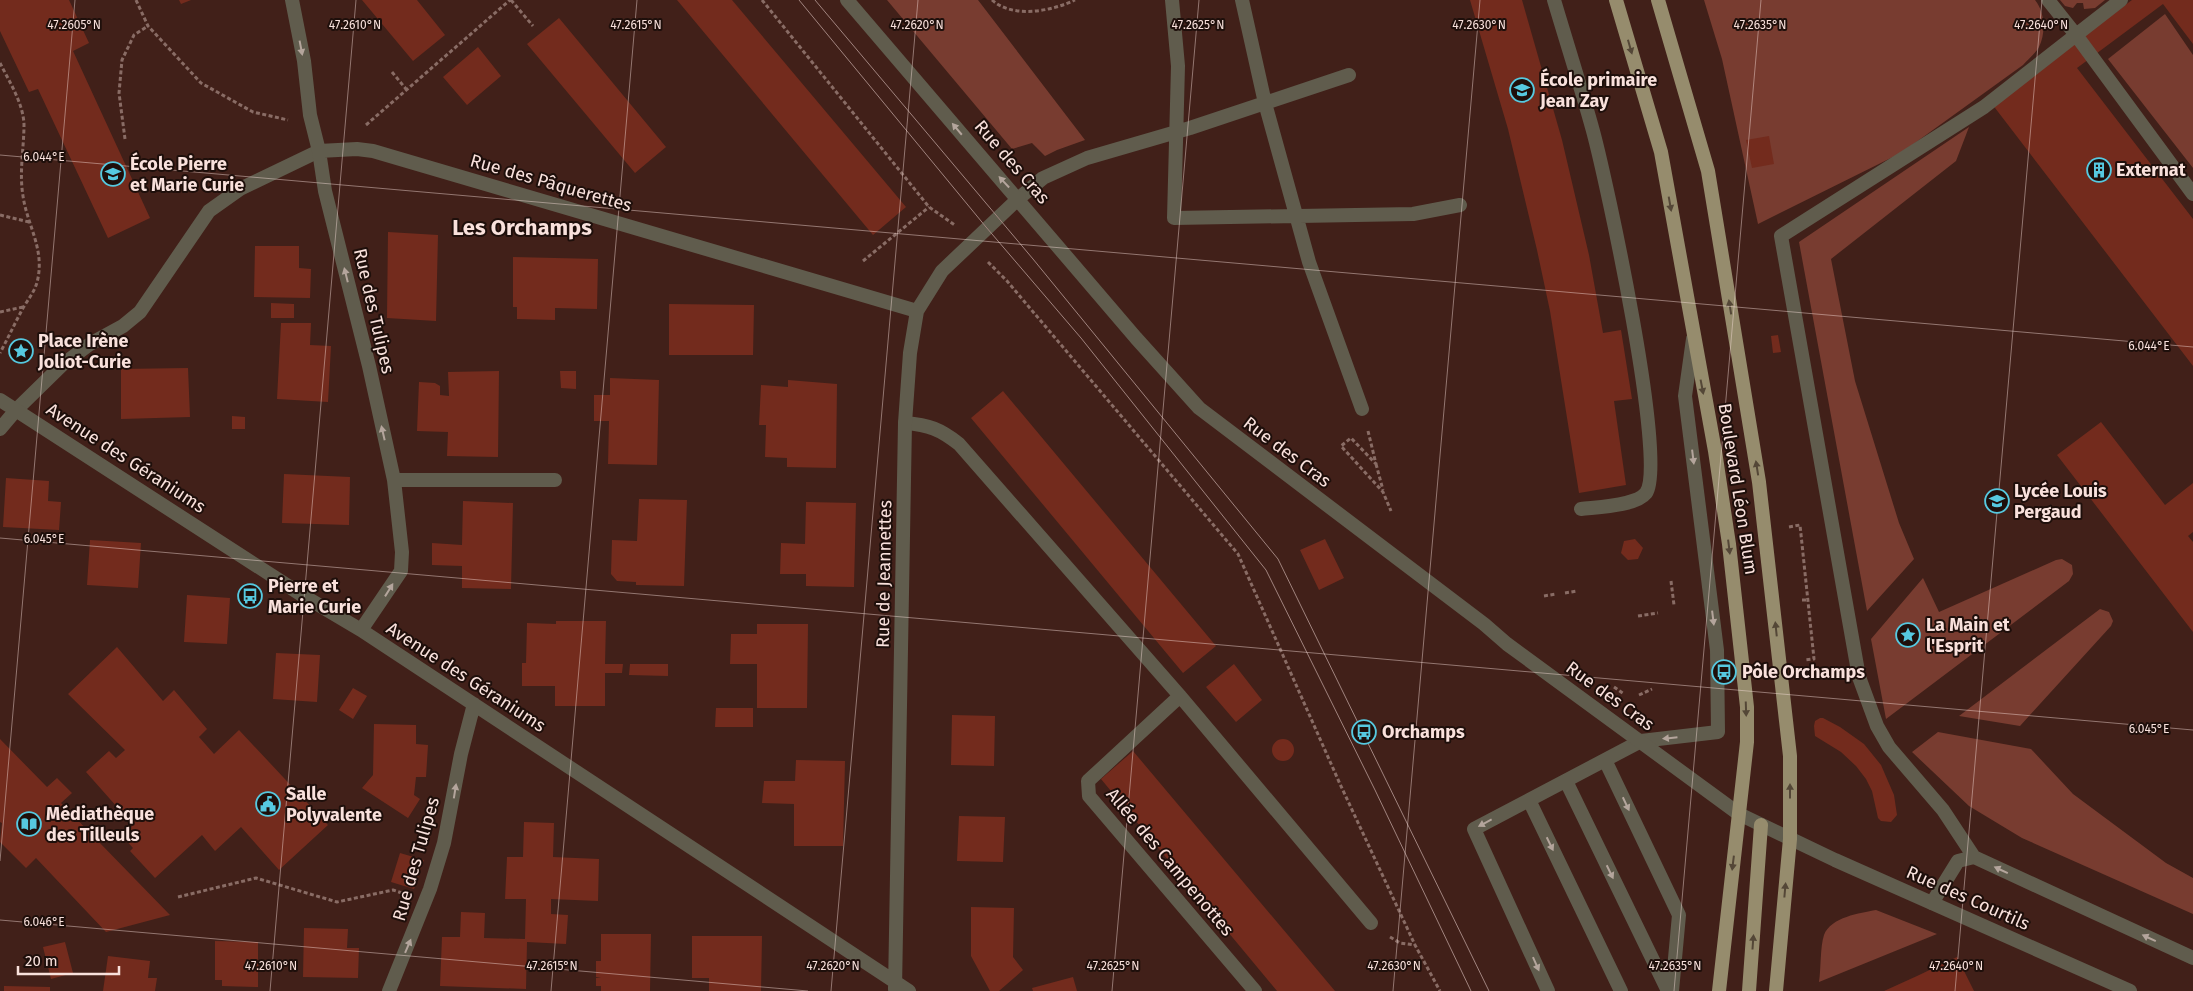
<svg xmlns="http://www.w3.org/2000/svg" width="2193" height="991" font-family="'Fira Sans',sans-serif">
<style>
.green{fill:#783c30}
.building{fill:#732b1d}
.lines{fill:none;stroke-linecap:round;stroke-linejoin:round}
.path{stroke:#896c65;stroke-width:3;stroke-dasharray:4 2.5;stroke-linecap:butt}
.service{stroke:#605c4d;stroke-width:14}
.pedestrian{stroke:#605c4d;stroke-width:14}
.minor{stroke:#605c4d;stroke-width:14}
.primary{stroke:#968c6d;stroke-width:14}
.tram{stroke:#a1847f;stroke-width:1}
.oneway{fill:#544737}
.oneway2{fill:#b4a59c}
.ticks{fill:none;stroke:#f9e1dc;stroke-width:1;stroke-opacity:0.45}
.labels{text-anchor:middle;stroke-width:4;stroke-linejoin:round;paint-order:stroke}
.poi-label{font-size:18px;font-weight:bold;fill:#f9e1dc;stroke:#1e0f0b;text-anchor:start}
.street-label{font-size:18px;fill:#f9e1dc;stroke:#1e0f0b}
.district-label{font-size:22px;font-weight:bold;fill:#f9e1dc;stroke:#1e0f0b}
.ticks-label{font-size:12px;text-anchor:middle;fill:#f9e1dc;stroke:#1e0f0b;stroke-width:4;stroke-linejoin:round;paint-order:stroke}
</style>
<rect width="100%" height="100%" fill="#412019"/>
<path class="green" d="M 887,0 L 978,0 L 1085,140 L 1057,150 L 1045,156 L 1032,143 L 1012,149 Z
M 1704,0 L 2035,0 C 2045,12 2046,33 2039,47 C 2036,53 2028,59 2023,65 L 1901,153 L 1758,224 L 1722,59 Z
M 2060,0 L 2105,0 L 2095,8 L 2084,9 L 2083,3 L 2077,3 L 2073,8 L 2065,6 Z
M 2165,14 L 2193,55 L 2193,168 L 2108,59 Z
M 1969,127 L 1956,161 L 1831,259 L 1855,381 L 1899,523 L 1914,559 L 1867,611 L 1799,242 Z
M 2062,559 L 2072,565 L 2073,574 L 2069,581 L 1886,719 L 1871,639 L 1923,578 L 1939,612 L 2056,560 Z
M 2100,609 L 2109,612 L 2113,621 L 2111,626 L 2020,726 L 1959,716 Z
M 1938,732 L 2031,749 L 2073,794 L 2166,863 L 2193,878 L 2193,914 L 2022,838 L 1969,806 L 1912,752 Z
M 1876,910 L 1937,934 L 1819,982 C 1821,969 1820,947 1824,935 C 1831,917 1860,913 1876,910 Z"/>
<path class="building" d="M 0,0 L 69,0 L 89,43 L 73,51 L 150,218 L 108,238 L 38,89 L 29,92 L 0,31 Z
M 179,0 L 191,0 L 181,4 Z
M 362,0 L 417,0 L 445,35 L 413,61 Z
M 677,0 L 732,0 L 906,207 L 873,235 Z
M 1470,0 L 1522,0 L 1562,140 L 1589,255 L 1603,333 L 1621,330 L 1632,399 L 1614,401 L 1626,485 L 1579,493 L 1550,311 L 1537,250 L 1508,129 Z
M 2132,0 L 2193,0 L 2193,44 L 2163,4 L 2077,68 L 2193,219 L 2193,366 L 1992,104 Z
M 559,18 L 666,147 L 635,173 L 527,44 Z
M 478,47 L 501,76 L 467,105 L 443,77 Z
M 1769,136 L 1774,164 L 1752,168 L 1746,140 Z
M 388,232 L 438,235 L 436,321 L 387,318 Z
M 255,246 L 299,246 L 299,268 L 311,269 L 310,298 L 254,297 Z
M 513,257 L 598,259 L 597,309 L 555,308 L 555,320 L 517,319 L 517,307 L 513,307 Z
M 271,303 L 294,304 L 294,318 L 271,318 Z
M 669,304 L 754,305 L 753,355 L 669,355 Z
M 281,323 L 311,323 L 310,345 L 331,346 L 328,402 L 277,399 Z
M 1778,335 L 1781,352 L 1773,353 L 1771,336 Z
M 188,368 L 190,417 L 121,419 L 121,369 Z
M 499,371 L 498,457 L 447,456 L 448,432 L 417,431 L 419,382 L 435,383 L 440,386 L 440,395 L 449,396 L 448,372 Z
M 560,371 L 576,371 L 576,389 L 561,388 Z
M 610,378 L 659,380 L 657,465 L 608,464 L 609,421 L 594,421 L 594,395 L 610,395 Z
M 788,380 L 837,384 L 836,468 L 787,467 L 787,458 L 765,457 L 766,425 L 759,425 L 761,385 L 788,387 Z
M 1003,391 L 1216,646 L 1183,673 L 971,418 Z
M 232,416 L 245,417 L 245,429 L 232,429 Z
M 2101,422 L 2165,505 L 2193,483 L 2193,532 L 2188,536 L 2193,542 L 2193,632 L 2057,455 Z
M 284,474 L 350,477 L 349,525 L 282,523 Z
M 6,478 L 49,481 L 48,501 L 61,502 L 59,530 L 3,527 Z
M 639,499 L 687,500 L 684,586 L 636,585 L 636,582 L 617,581 L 611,574 L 612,540 L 637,541 Z
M 463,501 L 513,503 L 511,589 L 462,588 L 462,566 L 432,565 L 432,543 L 462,545 Z
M 806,502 L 856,503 L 854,587 L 806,586 L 806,574 L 780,574 L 781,543 L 805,544 Z
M 1325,539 L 1344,578 L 1319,590 L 1300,550 Z
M 1635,539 L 1643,548 L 1638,559 L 1628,560 L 1621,553 L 1624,541 Z
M 90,540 L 141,543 L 138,588 L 87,585 Z
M 187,595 L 230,598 L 227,644 L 184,642 Z
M 556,621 L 606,621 L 605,664 L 623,664 L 622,673 L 605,673 L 605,706 L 555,706 L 555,686 L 522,686 L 522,663 L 526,663 L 527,623 L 556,624 Z
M 757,624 L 808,624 L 807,708 L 757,708 L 757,664 L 730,664 L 731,634 L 757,634 Z
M 117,647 L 163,701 L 174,690 L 207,729 L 199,737 L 214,754 L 239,730 L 328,825 L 279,870 L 241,827 L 215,851 L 202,835 L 155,878 L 130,851 L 133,848 L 122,836 L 133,825 L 86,772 L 109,751 L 116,758 L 125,750 L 68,694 Z
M 276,653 L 320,655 L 317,702 L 273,699 Z
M 630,664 L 668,664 L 668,676 L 629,675 Z
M 1234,664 L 1262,700 L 1236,722 L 1206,687 Z
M 353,688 L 367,696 L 353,719 L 339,710 Z
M 716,708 L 753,708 L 753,727 L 715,727 Z
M 952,715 L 995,716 L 994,766 L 951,765 Z
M 1820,718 L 1823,718 L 1840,727 L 1864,744 L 1881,765 L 1894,795 L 1897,815 L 1891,822 L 1881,821 L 1878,818 L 1872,791 L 1866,779 L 1856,766 L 1841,752 L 1815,736 L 1814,726 L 1815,721 Z
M 374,724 L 416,725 L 416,744 L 428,745 L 426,777 L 416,777 L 414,795 L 420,799 L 408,818 L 362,788 L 373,775 Z
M1272 750a11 11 0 1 1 22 0a11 11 0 1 1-22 0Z
M 0,739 L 47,787 L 57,778 L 72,793 L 61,803 L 170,915 L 106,932 L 36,858 L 26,868 L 0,842 L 2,823 L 0,822 Z
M 1133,751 L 1335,991 L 1277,991 L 1101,779 Z
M 796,760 L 845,761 L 843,846 L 794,846 L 794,804 L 762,803 L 764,781 L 795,781 Z
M 959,816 L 1005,817 L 1003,862 L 957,861 Z
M 524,822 L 554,823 L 553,857 L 599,859 L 598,901 L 551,899 L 551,914 L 568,915 L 566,944 L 527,942 L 526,989 L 440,986 L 442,937 L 460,937 L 461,912 L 485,913 L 484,938 L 525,939 L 526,899 L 505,899 L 507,857 L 523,857 Z
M 400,853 L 424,860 L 414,889 L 391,882 Z
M 971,907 L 1014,908 L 1013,957 L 1023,970 L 999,991 L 990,991 L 971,956 Z
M 304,928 L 348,929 L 347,948 L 359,948 L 358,978 L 303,977 Z
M 601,934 L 651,934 L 650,991 L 601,991 L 601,986 L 596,986 L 596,978 L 601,978 L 596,977 L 596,961 L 601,961 Z
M 692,936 L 762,936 L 761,991 L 709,991 L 709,978 L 692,978 Z
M 215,941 L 258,942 L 258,987 L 222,986 L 222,980 L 215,980 Z
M 65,942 L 73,973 L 51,979 L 43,947 Z
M 108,956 L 150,961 L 148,978 L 157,978 L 155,991 L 103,991 Z
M 1957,957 L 1974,991 L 1884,991 L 1917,976 Z
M 1073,977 L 1077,991 L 1033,991 L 1032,988 Z
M 4,986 L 50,987 L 50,991 L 4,991 Z"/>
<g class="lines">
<path class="path" d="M 136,0 L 148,26 L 201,83 L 253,112 L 288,120
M 511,0 L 533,26
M 762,0 L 929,207 L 956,226
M 992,0 C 1013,19 1052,11 1075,0
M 0,63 C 9,81 23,103 24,124 C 24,148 19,172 23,196 C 27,224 44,248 38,278 C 36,290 29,298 23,308 C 15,323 8,338 0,353
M 392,72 L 406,89
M 366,125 L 510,0
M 125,139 L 119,93 L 122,60 L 134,35 L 148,26
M 0,215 L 29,222
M 863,261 L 929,207
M 988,262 L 1007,281 L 1238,554 L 1340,784 L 1415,945 L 1440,991
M 0,312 L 23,307
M 1368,431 L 1376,464 L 1351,438 L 1341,446 L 1383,492 L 1391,511
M 1376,464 L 1383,490
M 1789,527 L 1800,525 L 1814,659 L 1804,660
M 1671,581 L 1674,605
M 1565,593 L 1577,591
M 1544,596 L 1556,594
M 1802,600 L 1808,600
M 1638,616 L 1658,613
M 1614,687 L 1624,694
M 1639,695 L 1652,689
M 178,897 L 256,878 L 337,902 L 393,890 L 402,893
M 1390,937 L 1400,943 L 1415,945"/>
<path class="service" d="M 1172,0 L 1178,66 L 1174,218 L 1413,214 L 1460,205
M 1242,0 L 1265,103 L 1309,262 L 1362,409
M 1554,0 C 1567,44 1581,87 1593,131 C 1606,179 1668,463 1646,493 C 1636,506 1597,507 1581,509
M 2048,0 L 2076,35 L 2121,0
M 1019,198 L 1043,178 L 1087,158 L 1190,128 L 1349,75
M 905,423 C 929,425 940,429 959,444 L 1180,696 L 1371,923
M 1180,696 L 1088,781 L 1089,796 L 1255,991
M 1605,760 L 1679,915 L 1672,991
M 1566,781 L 1668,991
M 1529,800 L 1621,991
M 1974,857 L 1943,810 L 1889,747 L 1877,726 L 1859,677 L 1781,236 L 1984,107 L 2076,35 L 2193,194
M 1932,903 L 1958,861 L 1974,857 L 2193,958
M 1548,991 L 1474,829 L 1641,741 L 1718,732 L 1717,650 L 1685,396 L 1693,339"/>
<path class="pedestrian" d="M 16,410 L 62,365 L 90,344 L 123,326 L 140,312 L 209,211 L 240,189 L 319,151"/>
<path class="minor" d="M 292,0 L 304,61 L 310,115 L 319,151 L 325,191 L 369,366 L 394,480 L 402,552 L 401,571 L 361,630
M 847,0 L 1136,338 L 1199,408 L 1484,624 L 1507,644 L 1739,814 L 1835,860 L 2130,991
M 319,151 L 357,149 L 373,151 L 917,311
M 0,400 L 302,595 L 361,630 L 909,991
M 0,429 L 16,410
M 394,480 L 555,480
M 895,989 L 905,423 L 910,353 L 917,311 L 942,271 L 1019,198
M 389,991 L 430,889 L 444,843 L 461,754 L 474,704"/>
<path class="primary" d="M 1616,0 L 1661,152 L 1715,451 L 1729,544 L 1747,707 L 1747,742 L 1719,991
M 1658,0 L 1708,171 L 1759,482 L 1790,756 L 1790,839 L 1776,991
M 1749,991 L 1761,825"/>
<path class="tram" d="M 799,0 L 986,227 L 1081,338 L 1266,570 L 1375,790 L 1471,991
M 815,0 L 1033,259 L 1278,559 L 1489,991"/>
</g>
<defs><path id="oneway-solid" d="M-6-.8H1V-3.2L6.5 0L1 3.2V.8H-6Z" transform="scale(1.25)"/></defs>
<g class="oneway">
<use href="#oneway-solid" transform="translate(1630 47) rotate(74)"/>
<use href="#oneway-solid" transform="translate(1670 204) rotate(80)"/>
<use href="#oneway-solid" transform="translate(1730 307) rotate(-99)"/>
<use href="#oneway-solid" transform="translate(1702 387) rotate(79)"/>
<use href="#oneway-solid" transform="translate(1757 468) rotate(-99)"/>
<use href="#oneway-solid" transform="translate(1729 547) rotate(83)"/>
<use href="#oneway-solid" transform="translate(1776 629) rotate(-96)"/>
<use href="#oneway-solid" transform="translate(1746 709) rotate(88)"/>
<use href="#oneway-solid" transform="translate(1790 791) rotate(-90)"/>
<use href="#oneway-solid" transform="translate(1733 863) rotate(97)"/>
<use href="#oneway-solid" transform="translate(1785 890) rotate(-85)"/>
<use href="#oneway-solid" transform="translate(1753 942) rotate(-86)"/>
</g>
<g class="oneway2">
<use href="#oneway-solid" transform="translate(301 48) rotate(79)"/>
<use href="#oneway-solid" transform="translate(957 129) rotate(-130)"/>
<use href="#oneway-solid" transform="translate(1004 182) rotate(-133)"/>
<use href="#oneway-solid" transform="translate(346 275) rotate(-104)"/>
<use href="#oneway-solid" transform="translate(383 433) rotate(-103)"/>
<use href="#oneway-solid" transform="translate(1693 457) rotate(83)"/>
<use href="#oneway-solid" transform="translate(389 590) rotate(-58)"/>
<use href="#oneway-solid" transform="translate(1713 618) rotate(83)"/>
<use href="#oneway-solid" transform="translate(1670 738) rotate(174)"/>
<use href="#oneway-solid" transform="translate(455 791) rotate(-81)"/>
<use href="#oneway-solid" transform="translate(1626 804) rotate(65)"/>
<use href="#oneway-solid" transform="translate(1485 823) rotate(152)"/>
<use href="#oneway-solid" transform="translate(1550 844) rotate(64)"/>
<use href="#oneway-solid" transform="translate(2001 870) rotate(-155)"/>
<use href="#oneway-solid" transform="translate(1610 872) rotate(64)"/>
<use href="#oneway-solid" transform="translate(2149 938) rotate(-155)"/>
<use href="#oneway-solid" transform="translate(408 946) rotate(-67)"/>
<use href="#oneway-solid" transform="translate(1536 964) rotate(66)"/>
</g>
<path class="ticks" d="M 0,155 L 2193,347M 0,538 L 2193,730M 0,861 L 75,0M 0,920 L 808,991M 270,991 L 356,0M 551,991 L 637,0M 831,991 L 918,0M 1112,991 L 1199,0M 1393,991 L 1480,0M 1674,991 L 1761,0M 1955,991 L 2042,0"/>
<defs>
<g id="school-ring" transform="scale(1.25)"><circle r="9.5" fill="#1e0f0b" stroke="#56c9e0" stroke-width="1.5"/><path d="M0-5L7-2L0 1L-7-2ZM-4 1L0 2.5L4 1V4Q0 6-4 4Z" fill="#56c9e0"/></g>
<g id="building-ring" transform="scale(1.25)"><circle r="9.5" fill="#1e0f0b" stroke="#56c9e0" stroke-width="1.5"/><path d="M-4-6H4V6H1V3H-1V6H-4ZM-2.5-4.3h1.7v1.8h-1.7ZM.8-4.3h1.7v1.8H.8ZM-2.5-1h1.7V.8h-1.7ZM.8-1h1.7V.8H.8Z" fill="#56c9e0"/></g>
<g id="sight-ring" transform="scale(1.25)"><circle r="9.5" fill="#1e0f0b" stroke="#56c9e0" stroke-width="1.5"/><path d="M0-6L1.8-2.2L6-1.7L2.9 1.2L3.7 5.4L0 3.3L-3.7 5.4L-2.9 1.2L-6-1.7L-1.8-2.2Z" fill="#56c9e0"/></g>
<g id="bus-ring" transform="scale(1.25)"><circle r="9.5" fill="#1e0f0b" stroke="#56c9e0" stroke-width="1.5"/><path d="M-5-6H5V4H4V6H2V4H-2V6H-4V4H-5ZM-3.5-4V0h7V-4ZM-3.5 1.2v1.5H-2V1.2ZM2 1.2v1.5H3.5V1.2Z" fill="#56c9e0"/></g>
<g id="civic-ring" transform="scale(1.25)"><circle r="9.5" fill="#1e0f0b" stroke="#56c9e0" stroke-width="1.5"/><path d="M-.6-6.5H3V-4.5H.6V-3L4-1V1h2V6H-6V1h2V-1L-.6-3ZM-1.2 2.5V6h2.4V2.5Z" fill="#56c9e0"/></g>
<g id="library-ring" transform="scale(1.25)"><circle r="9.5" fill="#1e0f0b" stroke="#56c9e0" stroke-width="1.5"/><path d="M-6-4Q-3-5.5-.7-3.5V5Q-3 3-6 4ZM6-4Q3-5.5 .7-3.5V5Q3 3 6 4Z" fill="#56c9e0"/></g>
</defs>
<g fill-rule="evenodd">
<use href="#school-ring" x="1522" y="90"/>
<use href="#building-ring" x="2099" y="170"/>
<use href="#school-ring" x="113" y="174"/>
<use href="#sight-ring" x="21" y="351"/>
<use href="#school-ring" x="1997" y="501"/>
<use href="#bus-ring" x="250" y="596"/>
<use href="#sight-ring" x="1908" y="635"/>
<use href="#bus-ring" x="1724" y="672"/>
<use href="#bus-ring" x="1364" y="732"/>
<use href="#civic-ring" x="268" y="804"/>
<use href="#library-ring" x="29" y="824"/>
</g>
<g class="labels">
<g class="poi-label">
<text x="1540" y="86">École primaire<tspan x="1540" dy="21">Jean Zay</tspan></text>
<text x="130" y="170">École Pierre<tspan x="130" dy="21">et Marie Curie</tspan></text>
<text x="2116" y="176">Externat</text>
<text x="38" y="347">Place Irène<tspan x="38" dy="21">Joliot-Curie</tspan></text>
<text x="2014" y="497">Lycée Louis<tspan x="2014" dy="21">Pergaud</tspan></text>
<text x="268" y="592">Pierre et<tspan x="268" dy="21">Marie Curie</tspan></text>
<text x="1926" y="631">La Main et<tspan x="1926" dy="21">l'Esprit</tspan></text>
<text x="1742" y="678">Pôle Orchamps</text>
<text x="1382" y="738">Orchamps</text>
<text x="286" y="800">Salle<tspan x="286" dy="21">Polyvalente</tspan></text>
<text x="46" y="820">Médiathèque<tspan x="46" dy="21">des Tilleuls</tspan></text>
</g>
<g class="street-label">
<text transform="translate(1012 162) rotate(49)" y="6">Rue des Cras</text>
<text transform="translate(551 183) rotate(16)" y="6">Rue des Pâquerettes</text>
<text transform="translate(374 311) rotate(77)" y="6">Rue des Tulipes</text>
<text transform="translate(1287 452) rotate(37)" y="6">Rue des Cras</text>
<text transform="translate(126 458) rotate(33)" y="6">Avenue des Géraniums</text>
<text transform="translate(1738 489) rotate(81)" y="6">Boulevard Léon Blum</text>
<text transform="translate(884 574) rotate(-89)" y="6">Rue de Jeannettes</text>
<text transform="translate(466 677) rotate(33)" y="6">Avenue des Géraniums</text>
<text transform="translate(1610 696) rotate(36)" y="6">Rue des Cras</text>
<text transform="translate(416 859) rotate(-74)" y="6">Rue des Tulipes</text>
<text transform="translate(1170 862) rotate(50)" y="6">Allée des Campenottes</text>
<text transform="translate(1968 898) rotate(24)" y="6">Rue des Courtils</text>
</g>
<g class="district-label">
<text x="522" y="235">Les Orchamps</text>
</g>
</g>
<g class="ticks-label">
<text x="74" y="29">47.2605°N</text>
<text x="355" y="29">47.2610°N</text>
<text x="636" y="29">47.2615°N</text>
<text x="917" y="29">47.2620°N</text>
<text x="1198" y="29">47.2625°N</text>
<text x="1479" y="29">47.2630°N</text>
<text x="1760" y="29">47.2635°N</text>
<text x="2041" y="29">47.2640°N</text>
<text x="44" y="161">6.044°E</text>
<text x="2149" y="350">6.044°E</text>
<text x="44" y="543">6.045°E</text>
<text x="2149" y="733">6.045°E</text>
<text x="44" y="926">6.046°E</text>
<text x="271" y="970">47.2610°N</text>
<text x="552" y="970">47.2615°N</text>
<text x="833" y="970">47.2620°N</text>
<text x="1113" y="970">47.2625°N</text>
<text x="1394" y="970">47.2630°N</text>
<text x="1675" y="970">47.2635°N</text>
<text x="1956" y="970">47.2640°N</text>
</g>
<path d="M18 966v8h101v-8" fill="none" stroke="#f9e1dc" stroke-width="2.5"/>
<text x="25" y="966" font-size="15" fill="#f9e1dc" stroke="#1e0f0b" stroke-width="4" paint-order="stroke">20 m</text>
</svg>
